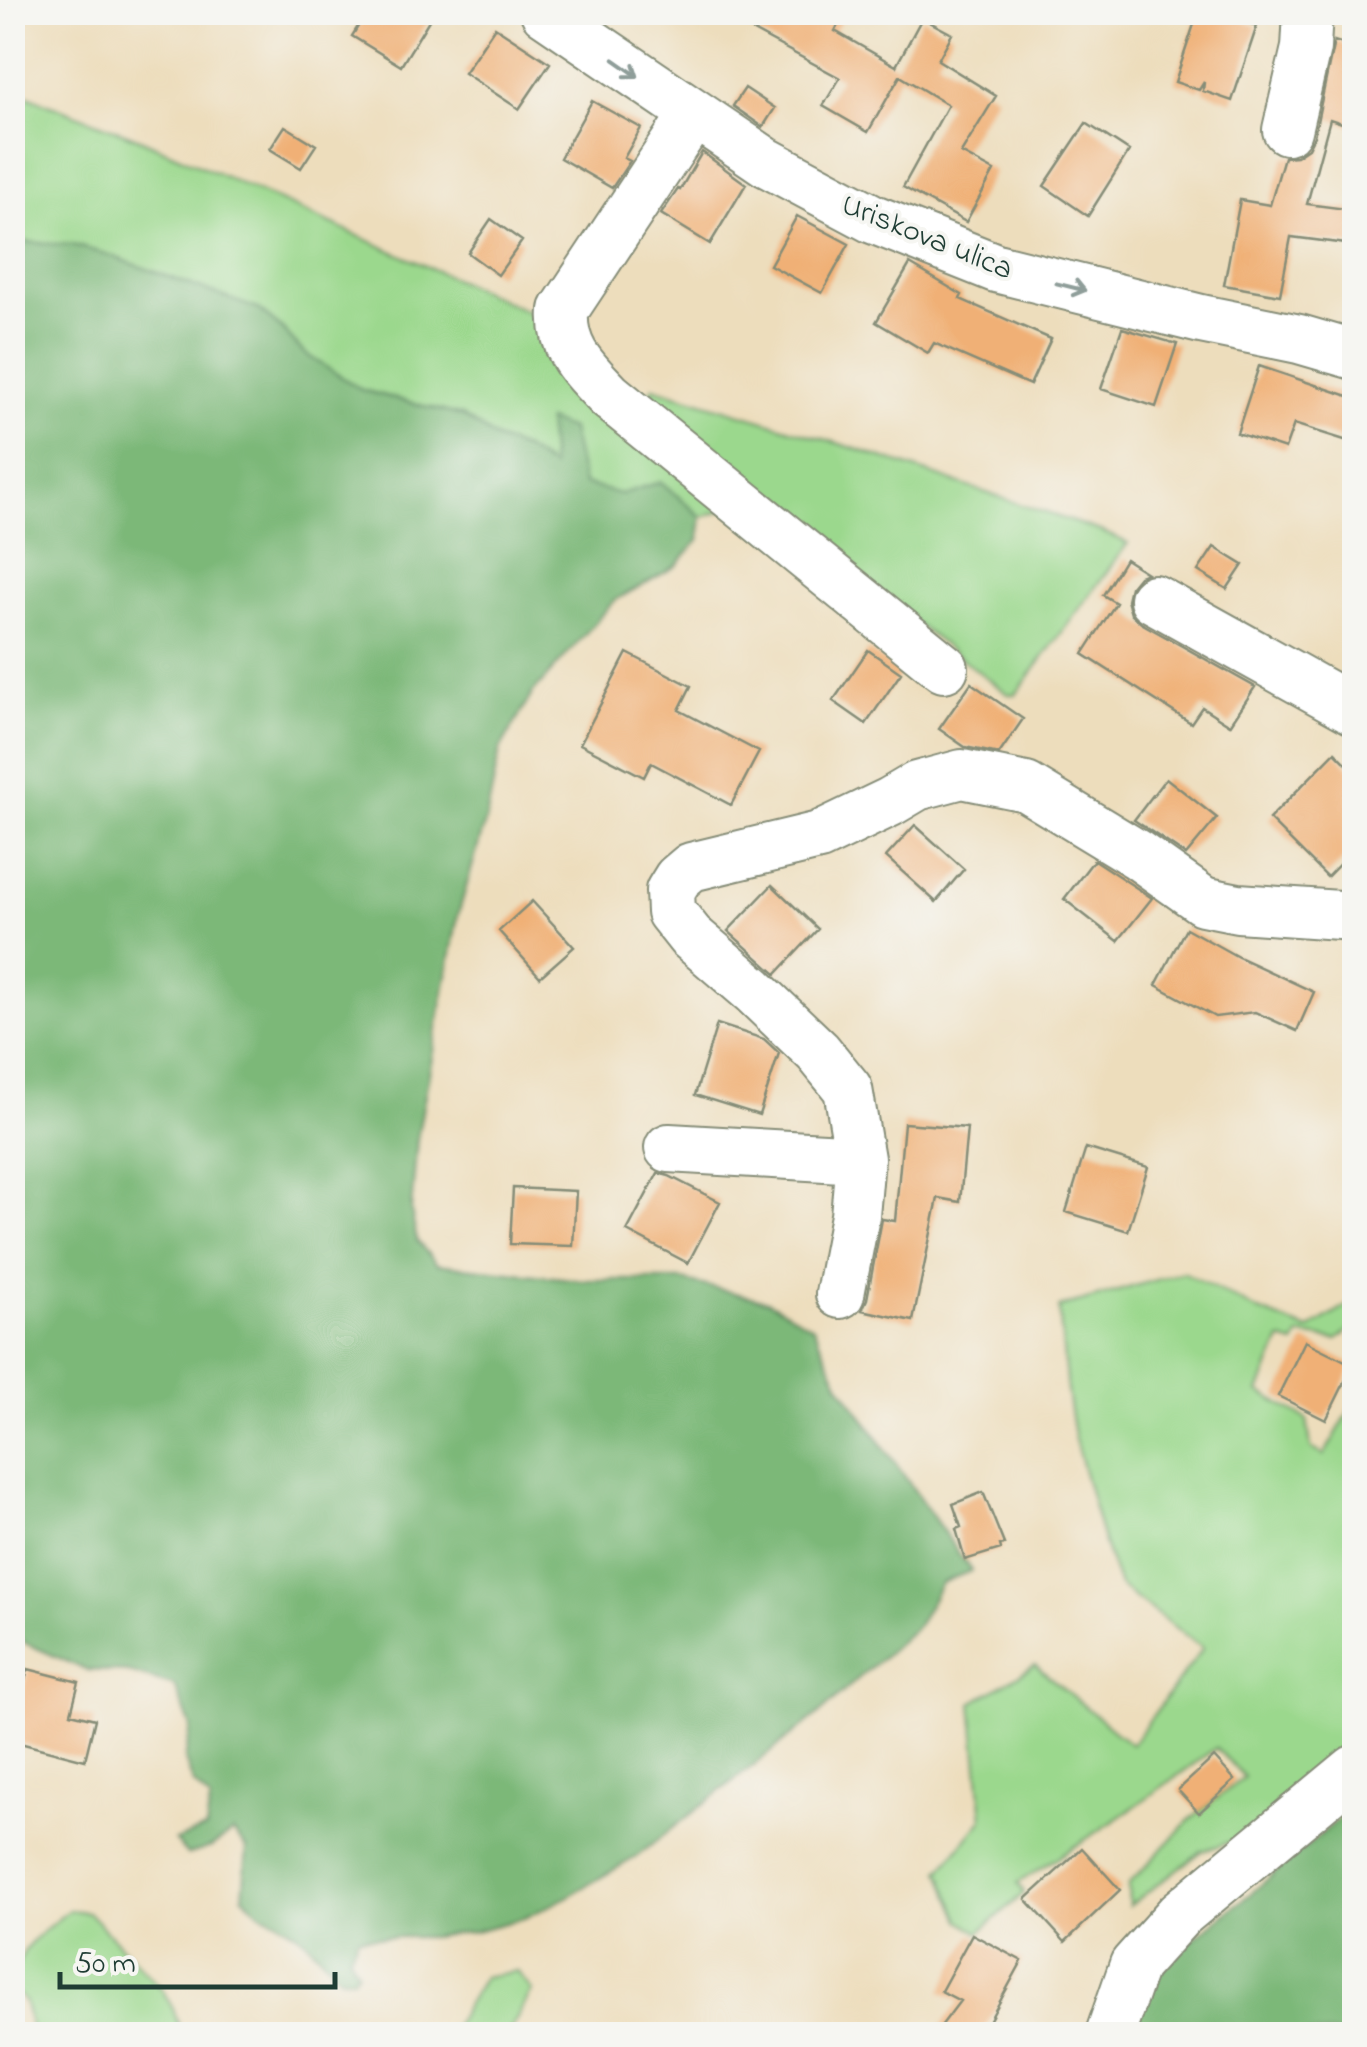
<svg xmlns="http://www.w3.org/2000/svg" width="1367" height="2047" font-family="'Indie Flower',sans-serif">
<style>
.green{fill:#9bd88d;stroke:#5d8a60;stroke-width:2.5}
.forest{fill:#7cb878;stroke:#4e7a56;stroke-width:2.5}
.building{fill:#f0b076}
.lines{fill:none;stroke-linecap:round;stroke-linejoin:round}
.minor-casing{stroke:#868d78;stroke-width:52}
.minor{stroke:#fff;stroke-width:48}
.oneway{stroke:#8f9e9a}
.labels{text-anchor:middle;stroke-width:8;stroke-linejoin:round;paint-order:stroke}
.street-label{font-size:32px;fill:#1f3d34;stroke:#f6f6f2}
</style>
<rect width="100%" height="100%" fill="#f6f6f2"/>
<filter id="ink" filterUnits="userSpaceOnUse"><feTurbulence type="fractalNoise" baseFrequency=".01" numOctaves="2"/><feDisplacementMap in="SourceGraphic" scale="20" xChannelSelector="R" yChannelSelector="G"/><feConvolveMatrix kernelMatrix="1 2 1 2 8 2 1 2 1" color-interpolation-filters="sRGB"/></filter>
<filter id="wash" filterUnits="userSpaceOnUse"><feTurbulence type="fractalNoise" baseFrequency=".0048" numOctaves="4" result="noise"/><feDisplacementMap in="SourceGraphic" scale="40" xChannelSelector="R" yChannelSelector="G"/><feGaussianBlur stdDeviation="2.25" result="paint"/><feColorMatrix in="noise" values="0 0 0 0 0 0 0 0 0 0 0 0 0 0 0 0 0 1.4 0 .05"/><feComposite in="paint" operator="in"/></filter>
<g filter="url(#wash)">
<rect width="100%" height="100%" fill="#edddbc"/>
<path class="green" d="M 12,90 L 140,139 L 554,323 L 734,506 L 702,517 L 661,482 L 620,495 L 582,484 L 552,468 L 524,449 L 498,440 L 462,416 L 362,390 L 304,353 L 280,327 L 258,309 L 13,238 Z
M 653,387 L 847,446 L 1100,531 L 1128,543 L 1016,694 L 1008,694 L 637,412 Z
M 1183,1272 L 1259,1311 L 1308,1330 L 1354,1302 L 1354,1326 L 1337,1340 L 1300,1335 L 1295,1344 L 1281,1340 L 1259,1392 L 1307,1419 L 1311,1448 L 1324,1455 L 1354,1403 L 1354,1756 L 1257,1834 L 1202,1851 L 1129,1906 L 1128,1885 L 1191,1819 L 1244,1777 L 1216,1748 L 1120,1817 L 1018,1883 L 1024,1893 L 979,1933 L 961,1920 L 940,1871 L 983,1819 L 972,1703 L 1035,1665 L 1131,1745 L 1203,1648 L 1119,1586 L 1104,1544 L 1074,1436 L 1067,1391 L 1059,1308 Z
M 69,1910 L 88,1912 L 162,1989 L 173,2009 L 182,2034 L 38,2034 L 32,2031 L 24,2000 L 13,1991 C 12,1950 41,1934 69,1910 Z
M 517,1971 L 532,1991 L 508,2034 L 449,2034 L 483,1977 Z"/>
<path class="forest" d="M 13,238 L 26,242 L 73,245 L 106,254 L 258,309 L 280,327 L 304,353 L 362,390 L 462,416 L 498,440 L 524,449 L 551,467 L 547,421 L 571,429 L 583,484 L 620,494 L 661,482 L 702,517 L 699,540 L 676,566 L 614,601 L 532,694 L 500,750 L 486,819 L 458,915 L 417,1139 L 411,1211 L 417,1241 L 437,1264 L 581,1280 L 682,1280 L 767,1301 L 813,1327 L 839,1383 L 971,1571 L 941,1583 L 917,1626 L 814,1718 L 636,1857 L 567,1897 L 524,1918 L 475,1931 L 431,1937 L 358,1937 L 349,1957 L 357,1971 L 352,1978 L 339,1976 L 304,1938 L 275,1919 L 261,1913 L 243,1897 L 247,1848 L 233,1832 L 211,1847 L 187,1855 L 175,1841 L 206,1829 L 210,1801 L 193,1783 L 185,1760 L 191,1727 L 175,1686 L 128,1672 L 86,1670 L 25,1643 L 13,1633 Z
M 1354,1806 L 1354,2034 L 1121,2034 L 1161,1964 L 1255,1890 Z"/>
<g id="blocks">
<path class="building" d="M 367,12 L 434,12 L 401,66 L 352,36 Z
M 718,12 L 845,12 L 835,31 L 896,66 L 922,18 L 952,34 L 938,60 L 996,96 L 961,153 L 994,171 L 966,222 L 903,187 L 948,105 L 900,76 L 868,132 L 823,106 L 840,78 Z
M 1198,12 L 1217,12 L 1257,26 L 1232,101 L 1203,91 L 1204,82 L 1199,90 L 1175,82 Z
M 495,27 L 550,63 L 519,109 L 464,73 Z
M 1334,41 L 1350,46 L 1346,58 L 1354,61 L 1354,127 L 1330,119 L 1307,204 L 1354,210 L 1354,245 L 1291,237 L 1280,295 L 1224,285 L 1240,200 L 1270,205 L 1284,157 L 1296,156 L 1308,148 L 1314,136 Z
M 745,88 L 775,108 L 763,127 L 733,106 Z
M 592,101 L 641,128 L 624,158 L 630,161 L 612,188 L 560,158 Z
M 1086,123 L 1129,151 L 1088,216 L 1044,186 Z
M 285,126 L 316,145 L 301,168 L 270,149 Z
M 702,152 L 746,184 L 710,244 L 661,214 L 678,189 L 680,190 Z
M 797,216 L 849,244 L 822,293 L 770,265 Z
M 491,219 L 522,241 L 498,275 L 468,253 Z
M 910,264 L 962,295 L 960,299 L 1051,339 L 1030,385 L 934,343 L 928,353 L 876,322 Z
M 1122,328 L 1177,344 L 1156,407 L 1101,389 Z
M 1259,366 L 1354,398 L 1354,443 L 1294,424 L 1285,449 L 1237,433 Z
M 1214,547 L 1243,565 L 1227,589 L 1198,571 Z
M 1125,559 L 1147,573 L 1139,576 L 1130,587 L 1127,600 L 1131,614 L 1141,623 L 1255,687 L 1230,725 L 1202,707 L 1191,723 L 1083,654 L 1116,603 L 1103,595 Z
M 868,650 L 901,673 L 866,724 L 833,701 Z
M 627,653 L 691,686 L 679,710 L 759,752 L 731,805 L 651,763 L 644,777 L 580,744 Z
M 971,683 L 1023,719 L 999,754 L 965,747 L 939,729 Z
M 1335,752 L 1354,771 L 1354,849 L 1327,877 L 1269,819 Z
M 1166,778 L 1217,818 L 1186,855 L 1134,820 Z
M 915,825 L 964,869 L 936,902 L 886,857 Z
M 1094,860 L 1152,898 L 1118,941 L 1064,899 Z
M 772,885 L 818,929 L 776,974 L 728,931 Z
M 532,901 L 574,947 L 540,977 L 499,931 Z
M 1186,928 L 1238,957 L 1314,992 L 1297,1031 L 1255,1012 L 1215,1017 L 1156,985 Z
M 717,1024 L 764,1039 L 779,1053 L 759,1115 L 695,1095 Z
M 904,1123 L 967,1128 L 960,1202 L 938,1198 L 913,1321 L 862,1310 L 867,1299 L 882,1219 L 895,1221 Z
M 1086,1148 L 1148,1167 L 1128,1231 L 1066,1212 Z
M 658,1173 L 669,1176 L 720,1202 L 688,1263 L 627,1231 Z
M 513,1188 L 576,1191 L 573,1246 L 510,1244 Z
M 1305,1341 L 1353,1365 L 1326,1420 L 1278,1396 Z
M 983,1492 L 1004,1544 L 1000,1545 L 1001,1549 L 965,1560 L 956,1529 L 961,1527 L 953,1504 Z
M 28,1669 L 79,1682 L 71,1713 L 95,1719 L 85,1760 L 12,1741 L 12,1729 Z
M 1214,1757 L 1235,1780 L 1199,1813 L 1178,1790 Z
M 1082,1848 L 1120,1890 L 1065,1942 L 1026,1899 Z
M 972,1934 L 1022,1961 L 982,2034 L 935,2034 L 960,2001 L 941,1991 Z"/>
</g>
</g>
<g filter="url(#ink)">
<use href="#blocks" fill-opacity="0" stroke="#868d78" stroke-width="2.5"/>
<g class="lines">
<g class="minor-casing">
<path id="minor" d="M 545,12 L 766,162 L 873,219 L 996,268 L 1201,319 L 1299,339 L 1354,355
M 694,114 L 564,310 C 561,350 584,369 609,396 L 944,668
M 1287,130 L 1306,48 L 1308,12
M 1154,599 L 1354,710
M 669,1148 L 860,1159
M 840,1294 L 855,1216 L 860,1159 L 848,1089 L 818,1052 L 753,990 L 690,936 L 671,912 L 670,891 L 678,878 L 691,867 L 819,836 L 890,802 L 917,786 L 962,774 L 1026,787 L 1138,855 L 1203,901 L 1238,908 L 1354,916
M 1110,2034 L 1134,1965 L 1180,1914 L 1354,1770"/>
</g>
<use href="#minor" class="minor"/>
</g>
<defs><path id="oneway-shaft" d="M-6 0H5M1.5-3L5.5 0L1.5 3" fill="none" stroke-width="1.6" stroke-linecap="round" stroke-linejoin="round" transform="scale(2.5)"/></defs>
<g class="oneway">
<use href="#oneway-shaft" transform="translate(626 68) rotate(35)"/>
<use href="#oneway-shaft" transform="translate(1071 287) rotate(14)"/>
</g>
</g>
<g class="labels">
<g class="street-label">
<text transform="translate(928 235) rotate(22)" y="11">Uriskova ulica</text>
</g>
</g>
<rect width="1367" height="2047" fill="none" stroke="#f6f6f2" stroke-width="50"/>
<path d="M60 1972v15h275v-15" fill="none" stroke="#1f3d34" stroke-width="5"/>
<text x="75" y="1972" font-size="30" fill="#1f3d34" stroke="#f6f6f2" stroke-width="8" paint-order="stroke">50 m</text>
</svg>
